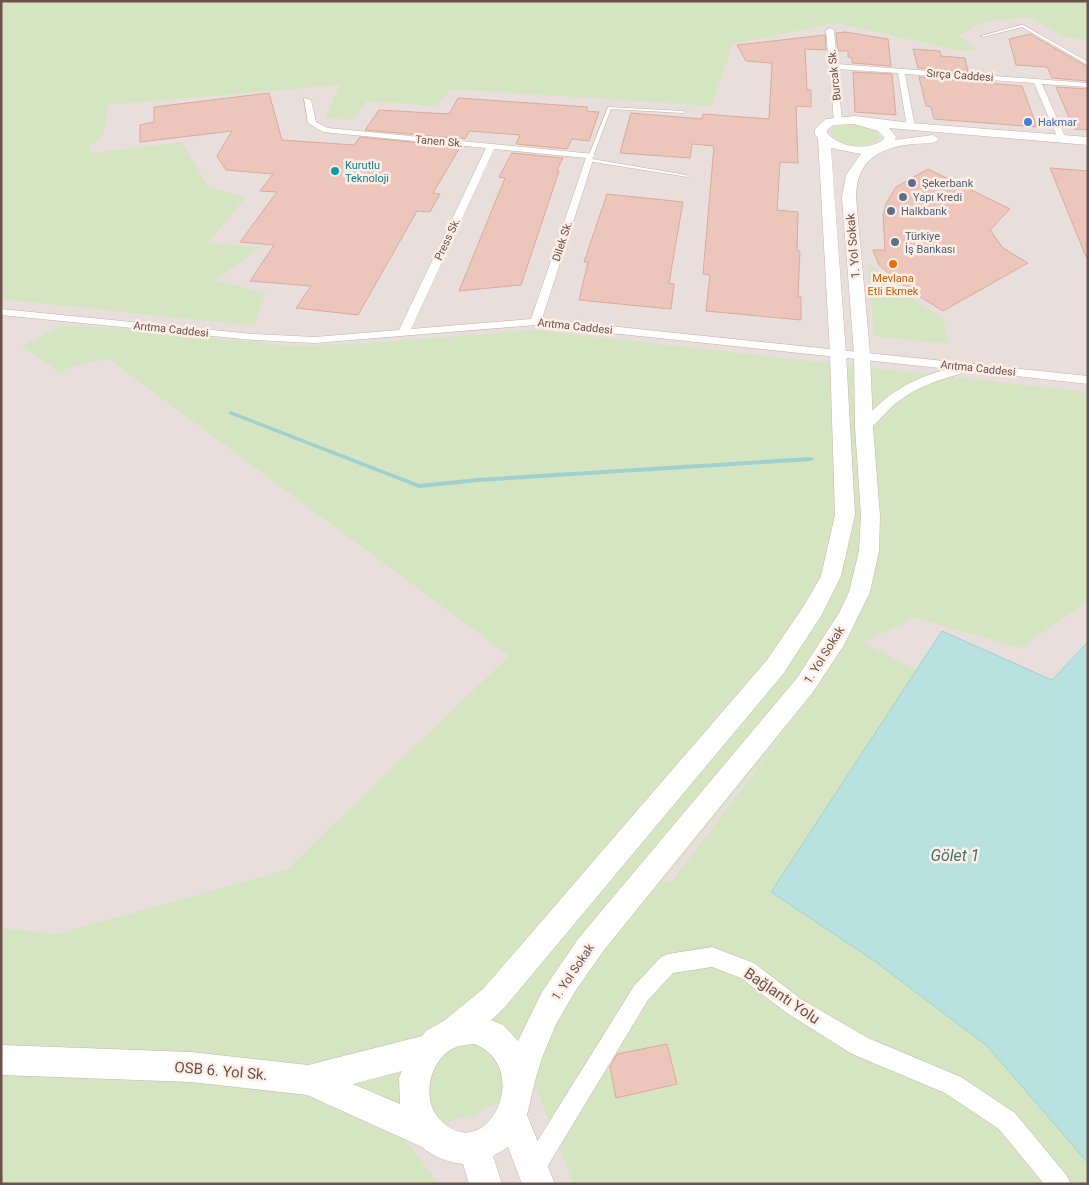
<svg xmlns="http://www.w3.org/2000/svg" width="1089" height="1185" font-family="Roboto,sans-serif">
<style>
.industrial{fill:#e8dfdc}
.green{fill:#d6e5c1;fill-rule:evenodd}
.water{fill:#b7e0de;stroke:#9fd1cf}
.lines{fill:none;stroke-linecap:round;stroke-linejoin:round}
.stream{fill:#9fd1cf;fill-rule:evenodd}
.building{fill:#ecc5bb;stroke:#dda99d}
.lane-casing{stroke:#c8b1a9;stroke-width:1}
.street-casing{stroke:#c8b1a9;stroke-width:1}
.secondary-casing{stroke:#ceb2a9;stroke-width:1}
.lane{fill:#fff;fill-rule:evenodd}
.street{fill:#fff;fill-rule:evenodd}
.secondary{fill:#fff;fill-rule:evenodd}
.shop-dot{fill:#3f7fe0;stroke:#fdefe6;stroke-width:2}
.culture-dot{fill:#0f9aa8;stroke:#fdefe6;stroke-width:2}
.service-dot{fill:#5c6f8a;stroke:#fdefe6;stroke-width:2}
.food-dot{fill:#e8710a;stroke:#fdefe6;stroke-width:2}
.labels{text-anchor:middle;stroke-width:5;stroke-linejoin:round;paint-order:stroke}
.far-street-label{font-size:11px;fill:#6d504a;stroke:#fdefe6}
.far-shop-label{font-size:11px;fill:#366cbe;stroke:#fdefe6;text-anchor:start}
.far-culture-label{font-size:11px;fill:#0d838f;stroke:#fdefe6;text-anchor:start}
.far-service-label{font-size:11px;fill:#4e5e75;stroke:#fdefe6;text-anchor:start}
.far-food-label{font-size:11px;fill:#c56008;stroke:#fdefe6}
.street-label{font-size:12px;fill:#6d504a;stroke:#fdefe6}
.near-street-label{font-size:15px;fill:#6d504a;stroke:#fdefe6}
.near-water-label{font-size:16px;font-style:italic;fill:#407271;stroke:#fdefe6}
</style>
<rect width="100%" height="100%" fill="#f9ebe0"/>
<path class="industrial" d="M 1,1 L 1088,1 L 1088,1184 L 1,1184 Z"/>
<path class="green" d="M 1,1 L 1088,1 L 1088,40 L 1065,37 L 1029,17 L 983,22 L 958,36 L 977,49 L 961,51 L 836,23 L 733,44 L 712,106 L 451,89 L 436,106 L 367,101 L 352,120 L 325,118 L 340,85 L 109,105 L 103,136 L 90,146 L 91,153 L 182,142 L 208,187 L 246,197 L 208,243 L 261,247 L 216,280 L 266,293 L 254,326 L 1,299 Z
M 842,124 C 854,124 866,124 877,131 L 879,138 C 868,149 837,147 831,132 L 832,128 Z
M 868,262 L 890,285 L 943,318 L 949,344 L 874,336 Z
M 61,326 L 117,328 L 290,346 L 369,343 L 534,330 L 1088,392 L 1088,601 L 1021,648 L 915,618 L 863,642 L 951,688 L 1088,1058 L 1088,1184 L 573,1184 L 537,1089 L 485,1108 L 476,1116 L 459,1118 L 405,1139 L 439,1184 L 1,1184 L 1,928 L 57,934 L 286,870 L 509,656 L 110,360 L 91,361 L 59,372 L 22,346 ZM 795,719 L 673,880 L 661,883 Z"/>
<path class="water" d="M 942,631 L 1052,680 L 1088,642 L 1088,1163 L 987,1046 L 876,962 L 771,892 Z"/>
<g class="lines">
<path class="stream" d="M 231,411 L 419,484 L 478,478 L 811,457 L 814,459 L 811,461 L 478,482 L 419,488 L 229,414 L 228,413 Z"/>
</g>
<path class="building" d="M 845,32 L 888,39 L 891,66 L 852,63 L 852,58 L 848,57 L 848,51 L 838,51 L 836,33 Z
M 1030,34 L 1088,67 L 1088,81 L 1052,78 L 1047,67 L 1016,65 L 1009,39 Z
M 825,35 L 826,50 L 805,49 L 807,90 L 811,90 L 811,107 L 796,106 L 798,163 L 780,162 L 777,210 L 798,212 L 797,251 L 800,251 L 798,297 L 801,297 L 801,320 L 706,311 L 710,275 L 703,274 L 714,146 L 692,144 L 690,158 L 620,153 L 631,113 L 702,119 L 703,114 L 769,119 L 772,63 L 746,61 L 737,45 Z
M 913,49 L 940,51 L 941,56 L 965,58 L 968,72 L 918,68 Z
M 853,72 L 892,74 L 896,115 L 855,112 Z
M 919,77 L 1022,86 L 1037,127 L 934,119 L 931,107 L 926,106 Z
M 1056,87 L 1088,89 L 1088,130 L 1074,129 Z
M 269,93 L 282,140 L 354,145 L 360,137 L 460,147 L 433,193 L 440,194 L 430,212 L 417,211 L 358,315 L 296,308 L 311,286 L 250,281 L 274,245 L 240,242 L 277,192 L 260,191 L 273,174 L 226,170 L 217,156 L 232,131 L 140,142 L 140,125 L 154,122 L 154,107 Z
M 458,98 L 588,107 L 586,111 L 599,112 L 589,141 L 572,139 L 567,149 L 516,144 L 520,135 L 469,131 L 465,139 L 365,130 L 379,110 L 449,114 Z
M 512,153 L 563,158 L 557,170 L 559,171 L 521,285 L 459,291 L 505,178 L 499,177 Z
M 1050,168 L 1088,171 L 1088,259 L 1087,259 Z
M 928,169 L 1010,209 L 990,230 L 1003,248 L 1028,263 L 943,311 L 906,288 L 879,265 L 873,250 L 885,250 L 883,215 L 886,204 L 896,187 Z
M 607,194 L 683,202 L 669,283 L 674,284 L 671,309 L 579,300 L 588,262 L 584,262 Z
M 667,1044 L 677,1084 L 616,1098 L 610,1067 L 617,1054 Z"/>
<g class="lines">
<g class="lane-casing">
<path id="lane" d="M 1021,25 L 1023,25 L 1088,62 L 1088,65 L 1022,27 L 983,37 L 981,36 Z
M 608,107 L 683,111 L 685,112 L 683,113 L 611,109 L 592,159 L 686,175 L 688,176 L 688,177 L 587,161 L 587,160 Z"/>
</g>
<g class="street-casing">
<path id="street" d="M 830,28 L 834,30 L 837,64 L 1088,83 L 1088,87 L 1042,84 L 1066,139 L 1062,142 L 1058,139 L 1034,83 L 905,74 L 915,127 L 911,130 L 907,127 L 898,73 L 837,69 L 842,121 L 838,124 L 834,121 L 826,30 Z
M 304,98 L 311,100 L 316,122 L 328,128 L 594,154 L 595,156 L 592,158 L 593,160 L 542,319 L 1088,376 L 1088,384 L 962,370 L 960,374 C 937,380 915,388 896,403 C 887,410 872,430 864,432 L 858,428 L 860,425 C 882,396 913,377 949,369 L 536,325 L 315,343 L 253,340 L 1,315 L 1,309 L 253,334 L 315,337 L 399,330 L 486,148 L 323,132 L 308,123 ZM 494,149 L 586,158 L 531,319 L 411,329 Z
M 712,947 L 754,963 L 801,999 L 868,1038 L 961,1077 L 1015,1113 L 1067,1176 L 1071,1184 L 1044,1184 L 999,1129 L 945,1093 L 852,1054 L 787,1013 L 741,978 L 712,967 L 673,973 L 648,1000 L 541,1177 L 533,1181 L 525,1177 L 521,1169 L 525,1161 L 634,986 L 661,957 L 668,954 Z"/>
</g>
<g class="secondary-casing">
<path id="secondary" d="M 855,116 L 911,123 L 1088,137 L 1088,145 L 889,128 L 896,137 L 895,140 L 933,135 L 939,139 C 933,145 922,143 913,144 C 879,148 857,159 856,197 L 870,353 L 873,427 L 880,516 L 879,551 L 870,592 L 844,645 L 813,692 L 604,950 L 576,990 L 556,1024 L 542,1058 L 535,1081 L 527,1115 L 555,1184 L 522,1184 L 508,1147 L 493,1156 L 502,1184 L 469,1184 L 463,1164 C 448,1163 433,1156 422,1147 L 307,1095 L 191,1082 L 1,1075 L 1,1045 L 191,1052 L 308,1065 L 422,1036 L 426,1031 L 445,1020 L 484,988 L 767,660 L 805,604 L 821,576 L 835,515 L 830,354 L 818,138 L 815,134 L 815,129 L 826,119 ZM 854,124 L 878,131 L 884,137 L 883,140 C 866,151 841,148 827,133 L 827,130 L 833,125 ZM 831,148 L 861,154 L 846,175 L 842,197 L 854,353 L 855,427 L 861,516 L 859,551 L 849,592 L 839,613 L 797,678 L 578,939 L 542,992 L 518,1041 L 503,1025 L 491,1020 L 504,1008 L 783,674 L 821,616 L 841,576 L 855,515 L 846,354 ZM 474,1044 C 531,1065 492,1156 449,1127 C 441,1122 435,1115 432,1107 C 424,1085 435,1053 459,1046 C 463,1045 469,1045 474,1044 ZM 402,1071 L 399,1078 L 400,1104 L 353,1084 Z"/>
</g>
<use href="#lane" class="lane"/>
<use href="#street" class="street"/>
<use href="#secondary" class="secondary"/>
</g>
<circle class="shop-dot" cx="1028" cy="122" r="5"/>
<circle class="culture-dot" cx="335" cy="171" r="5"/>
<g class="service-dot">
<circle cx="912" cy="183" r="5"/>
<circle cx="903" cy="197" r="5"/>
<circle cx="891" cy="211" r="5"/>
<circle cx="895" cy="242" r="5"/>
</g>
<circle class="food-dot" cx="893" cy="264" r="5"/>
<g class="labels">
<g class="far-street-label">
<text transform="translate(834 75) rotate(-96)" y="4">Burcak Sk.</text>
<text transform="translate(960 75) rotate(4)" y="4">Sırça Caddesi</text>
<text transform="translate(439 141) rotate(5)" y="4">Tanen Sk.</text>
<text transform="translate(447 239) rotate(-65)" y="4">Press Sk.</text>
<text transform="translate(562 241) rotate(-72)" y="4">Dilek Sk.</text>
<text transform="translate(575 326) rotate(6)" y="4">Arıtma Caddesi</text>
<text transform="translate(171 329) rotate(6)" y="4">Arıtma Caddesi</text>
<text transform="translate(978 368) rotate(6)" y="4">Arıtma Caddesi</text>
</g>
<g class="far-shop-label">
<text x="1038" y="126">Hakmar</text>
</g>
<g class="far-culture-label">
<text x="345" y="169">Kurutlu<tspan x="345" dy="13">Teknoloji</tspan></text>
</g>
<g class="far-service-label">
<text x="922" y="187">Şekerbank</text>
<text x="913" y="201">Yapı Kredi</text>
<text x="901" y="215">Halkbank</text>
<text x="905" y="240">Türkiye<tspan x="905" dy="13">İş Bankası</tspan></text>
</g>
<g class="far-food-label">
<text x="893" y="282">Mevlana<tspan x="893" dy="13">Etli Ekmek</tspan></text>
</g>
<g class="street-label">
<text transform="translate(853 246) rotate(-95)" y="4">1. Yol Sokak</text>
<text transform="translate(824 655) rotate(-58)" y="4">1. Yol Sokak</text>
<text transform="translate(573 972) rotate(-56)" y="4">1. Yol Sokak</text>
</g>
<g class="near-street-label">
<text transform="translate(782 996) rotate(34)" y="5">Bağlantı Yolu</text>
<text transform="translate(221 1071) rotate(5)" y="5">OSB 6. Yol Sk.</text>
</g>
<g class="near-water-label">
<text x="955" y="861">Gölet 1</text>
</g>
</g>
<rect width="1089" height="1185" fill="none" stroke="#6d504a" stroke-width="5"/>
</svg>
